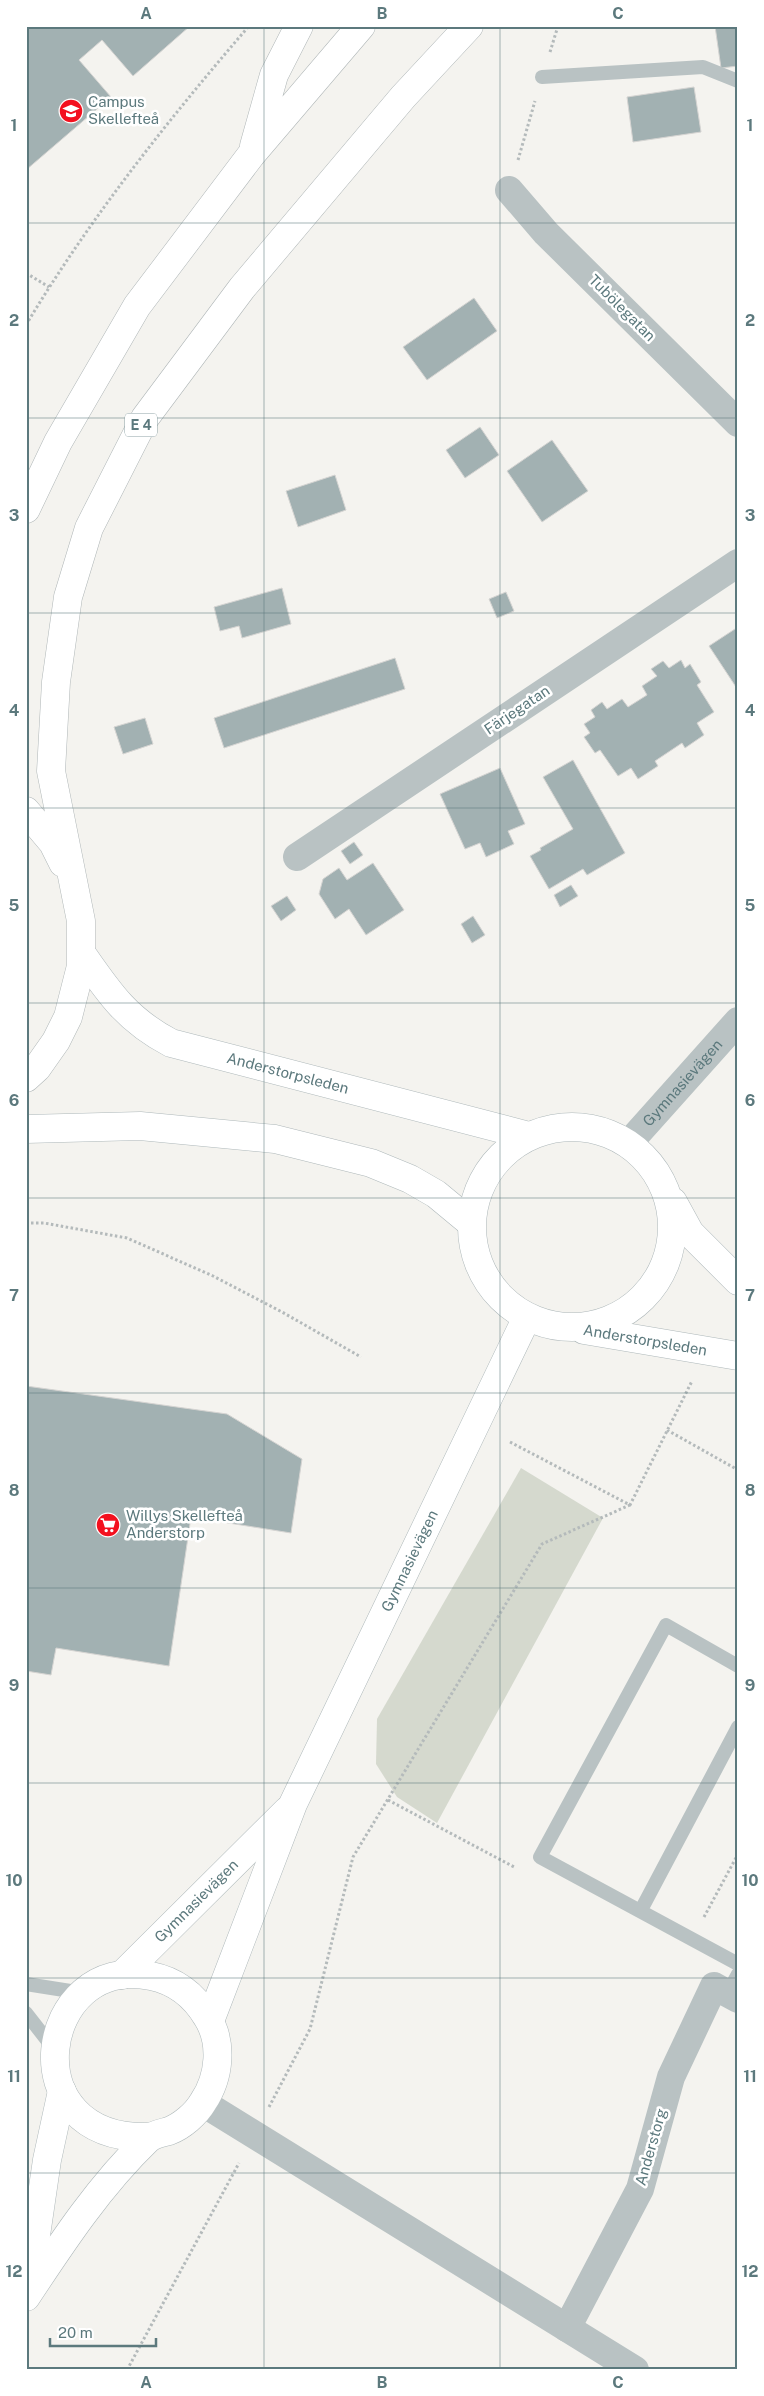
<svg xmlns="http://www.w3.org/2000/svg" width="764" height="2396" font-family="'Public Sans',sans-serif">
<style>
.green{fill:#d5d9ce}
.building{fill:#a2b1b2;stroke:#d5d4d2}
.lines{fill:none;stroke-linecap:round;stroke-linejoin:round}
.secondary-casing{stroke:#aeb8ba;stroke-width:29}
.highway-casing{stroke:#afb6b7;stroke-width:29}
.path{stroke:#b4babb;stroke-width:3;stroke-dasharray:2.5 2.5;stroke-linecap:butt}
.lane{stroke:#b9c2c3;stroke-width:14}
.street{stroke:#b9c2c3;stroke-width:28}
.secondary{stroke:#fff;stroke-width:28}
.highway{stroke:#fff;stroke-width:28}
.grid{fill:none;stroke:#5c797d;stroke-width:1;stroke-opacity:0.55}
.labels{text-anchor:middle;stroke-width:5;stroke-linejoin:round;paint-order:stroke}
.shield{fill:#fff;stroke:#8da1a4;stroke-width:1}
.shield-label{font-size:14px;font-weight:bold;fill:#5c797d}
.poi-label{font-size:15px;fill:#5c797d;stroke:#fff;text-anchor:start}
.street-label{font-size:15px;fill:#5c797d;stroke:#fff}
.neatline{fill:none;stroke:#5c797d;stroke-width:2}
.grid-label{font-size:16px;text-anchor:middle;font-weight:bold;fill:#5c797d}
</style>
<rect width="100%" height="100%" fill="#f4f3ef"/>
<path class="green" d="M 521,1468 L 603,1518 L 437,1823 L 397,1797 L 376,1764 L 377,1719 Z"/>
<path class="building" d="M 26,26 L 190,26 L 133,76 L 102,40 L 79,60 L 111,97 L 26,170 Z
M 715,26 L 738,26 L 738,66 L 721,68 Z
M 694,87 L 701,132 L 633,142 L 627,97 Z
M 474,298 L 497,331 L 427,380 L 403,347 Z
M 480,427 L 499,455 L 465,478 L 446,450 Z
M 552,440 L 588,491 L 542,522 L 507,471 Z
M 335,475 L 346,510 L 298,527 L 286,491 Z
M 282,588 L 291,624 L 242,638 L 239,626 L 220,631 L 214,607 Z
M 506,592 L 514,611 L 497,618 L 489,599 Z
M 738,627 L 738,690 L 709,646 Z
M 395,658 L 405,689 L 224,748 L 214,718 Z
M 681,660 L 685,668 L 690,664 L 701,682 L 697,685 L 714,712 L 697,723 L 704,735 L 685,748 L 682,743 L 655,761 L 658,766 L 638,779 L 631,768 L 618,776 L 600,750 L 595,753 L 584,737 L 590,733 L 584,724 L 595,717 L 591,710 L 602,702 L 607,709 L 622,699 L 628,707 L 647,695 L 642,686 L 657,676 L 651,669 L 663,661 L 669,668 Z
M 145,718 L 153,744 L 123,754 L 114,727 Z
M 573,760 L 625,853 L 587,875 L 583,869 L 549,889 L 530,856 L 541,850 L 540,848 L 573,829 L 543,777 Z
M 500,768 L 525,824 L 508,831 L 514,844 L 486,857 L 480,843 L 465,849 L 440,794 Z
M 354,842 L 363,855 L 350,864 L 341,851 Z
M 373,863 L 404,910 L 366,935 L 349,909 L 335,919 L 319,894 L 323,879 L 339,868 L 347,880 Z
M 571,885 L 578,896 L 560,907 L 554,895 Z
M 287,896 L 296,910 L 281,921 L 271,906 Z
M 473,916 L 485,935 L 472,943 L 461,924 Z
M 26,1386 L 227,1414 L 302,1459 L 291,1533 L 191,1517 L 169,1666 L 56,1648 L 51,1675 L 26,1671 Z"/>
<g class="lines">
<g class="secondary-casing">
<g id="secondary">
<path id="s2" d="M 82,954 C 109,993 127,1020 171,1043 L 529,1136"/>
<circle cx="572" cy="1227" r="100"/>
<path d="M 26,1129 L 140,1126 L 275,1139 L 371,1163 L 410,1179 L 436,1194 L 471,1223"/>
<path d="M 673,1202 L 690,1233 L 738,1281"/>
<path id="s3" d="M 584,1330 L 738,1356"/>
<path id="s4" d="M 122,1975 L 287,1811"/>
<path id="s5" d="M 210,2021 L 293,1804 L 527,1317"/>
<path d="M 28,2290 L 47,2160 L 62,2091"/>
<path d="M 26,2297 C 63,2241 100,2185 148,2139 C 154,2134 162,2133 169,2131 C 182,2126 196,2114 203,2102 C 220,2077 223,2042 207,2017 C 194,1995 176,1981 151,1976 C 38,1953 9,2142 150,2137"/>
</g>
</g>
<g class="highway-casing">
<path id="highway" d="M 254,146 L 274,75 L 299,26
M 26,509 L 58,442 L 137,306 L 251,155 L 361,26
M 26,811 L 53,843 L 63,863
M 26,1078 L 37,1068 L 56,1041 L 68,1017 L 81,966 L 81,921 L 51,771 L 56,682 L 68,597 L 89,528 L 145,418 L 242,288 L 403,97 L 469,26"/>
</g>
<path class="path" d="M 550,52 L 558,26
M 518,160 L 535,101
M 26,273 L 49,287
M 26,325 C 90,218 168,120 249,26
M 26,1223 L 44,1223 L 127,1238 L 213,1276 L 282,1312 L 361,1357
M 667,1430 L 738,1470
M 510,1442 L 630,1505 L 692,1381
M 388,1800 L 516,1868
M 704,1917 L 738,1854
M 269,2107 L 310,2029 L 353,1857 L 542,1544 L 630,1505
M 127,2370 L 239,2163"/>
<path class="lane" d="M 542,77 L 703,67 L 738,81
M 738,1666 L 666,1625 L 540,1857 L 738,1964
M 641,1910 L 738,1727
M 26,1984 L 83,1993
M 727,1994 L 738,1974
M 26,2013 L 54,2049"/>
<g class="street">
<path d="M 509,190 L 546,233 L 738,423"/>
<path d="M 297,857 L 738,563"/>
<path id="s1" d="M 628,1144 L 738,1021"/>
<path d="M 203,2103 L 635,2370"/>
<path d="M 567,2328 L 640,2189 L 671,2077 L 714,1986 L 738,1999"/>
</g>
<use href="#secondary" class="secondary"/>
<use href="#highway" class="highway"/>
</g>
<path class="grid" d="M 264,26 L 264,2370M 500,26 L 500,2370M 26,223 L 738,223M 26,418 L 738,418M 26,613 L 738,613M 26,808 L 738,808M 26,1003 L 738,1003M 26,1198 L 738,1198M 26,1393 L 738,1393M 26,1588 L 738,1588M 26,1783 L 738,1783M 26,1978 L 738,1978M 26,2173 L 738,2173"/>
<defs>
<g id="university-disc" transform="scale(1.25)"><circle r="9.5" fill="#f3101e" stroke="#fff"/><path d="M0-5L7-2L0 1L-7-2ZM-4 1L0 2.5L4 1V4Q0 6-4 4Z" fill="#fff"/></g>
<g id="supermarket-disc" transform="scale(1.25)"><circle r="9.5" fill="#f3101e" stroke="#fff"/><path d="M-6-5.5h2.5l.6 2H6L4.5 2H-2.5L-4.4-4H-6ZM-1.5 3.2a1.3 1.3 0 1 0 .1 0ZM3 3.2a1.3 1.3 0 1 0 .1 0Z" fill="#fff"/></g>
</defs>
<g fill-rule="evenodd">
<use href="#university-disc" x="71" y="111"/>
<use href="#supermarket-disc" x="108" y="1525"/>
</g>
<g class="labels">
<rect class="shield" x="125" y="413.5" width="32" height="23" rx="4"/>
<g class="shield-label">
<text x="141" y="430">E 4</text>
</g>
<g class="poi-label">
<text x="88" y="107">Campus<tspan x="88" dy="17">Skellefteå</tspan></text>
<text x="126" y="1521">Willys Skellefteå<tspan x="126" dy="17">Anderstorp</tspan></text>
</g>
<g class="street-label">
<text transform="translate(622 308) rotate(45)" y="5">Tubölegatan</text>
<text transform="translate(517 710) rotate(-34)" y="5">Färjegatan</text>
<text dy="5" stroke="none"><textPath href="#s2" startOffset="248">Anderstorpsleden</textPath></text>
<text dy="5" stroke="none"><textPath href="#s1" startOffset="82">Gymnasievägen</textPath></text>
<text dy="5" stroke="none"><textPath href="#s3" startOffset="62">Anderstorpsleden</textPath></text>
<text dy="5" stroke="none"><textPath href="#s5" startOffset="502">Gymnasievägen</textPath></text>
<text dy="5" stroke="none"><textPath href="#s4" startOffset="105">Gymnasievägen</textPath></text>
<text transform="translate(651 2147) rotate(-74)" y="5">Anderstorg</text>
</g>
</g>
<rect width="764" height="2396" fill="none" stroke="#ffffff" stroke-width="55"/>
<path d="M50 2338v8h106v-8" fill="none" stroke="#5c797d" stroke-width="2.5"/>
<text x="58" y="2338" font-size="15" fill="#5c797d" stroke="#ffffff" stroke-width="4" paint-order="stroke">20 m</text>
<rect x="28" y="28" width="708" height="2340" class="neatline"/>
<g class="grid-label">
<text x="146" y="19">A</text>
<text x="382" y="19">B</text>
<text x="618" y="19">C</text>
<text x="14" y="131">1</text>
<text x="750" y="131">1</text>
<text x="14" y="326">2</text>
<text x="750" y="326">2</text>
<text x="14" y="521">3</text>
<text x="750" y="521">3</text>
<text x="14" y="716">4</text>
<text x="750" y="716">4</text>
<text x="14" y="911">5</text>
<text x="750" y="911">5</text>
<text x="14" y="1106">6</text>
<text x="750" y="1106">6</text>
<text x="14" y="1301">7</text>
<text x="750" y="1301">7</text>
<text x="14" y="1496">8</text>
<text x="750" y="1496">8</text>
<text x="14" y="1691">9</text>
<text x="750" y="1691">9</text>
<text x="14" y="1886">10</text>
<text x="750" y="1886">10</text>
<text x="14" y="2082">11</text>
<text x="750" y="2082">11</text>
<text x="14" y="2277">12</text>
<text x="750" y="2277">12</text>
<text x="146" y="2388">A</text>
<text x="382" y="2388">B</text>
<text x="618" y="2388">C</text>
</g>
</svg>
